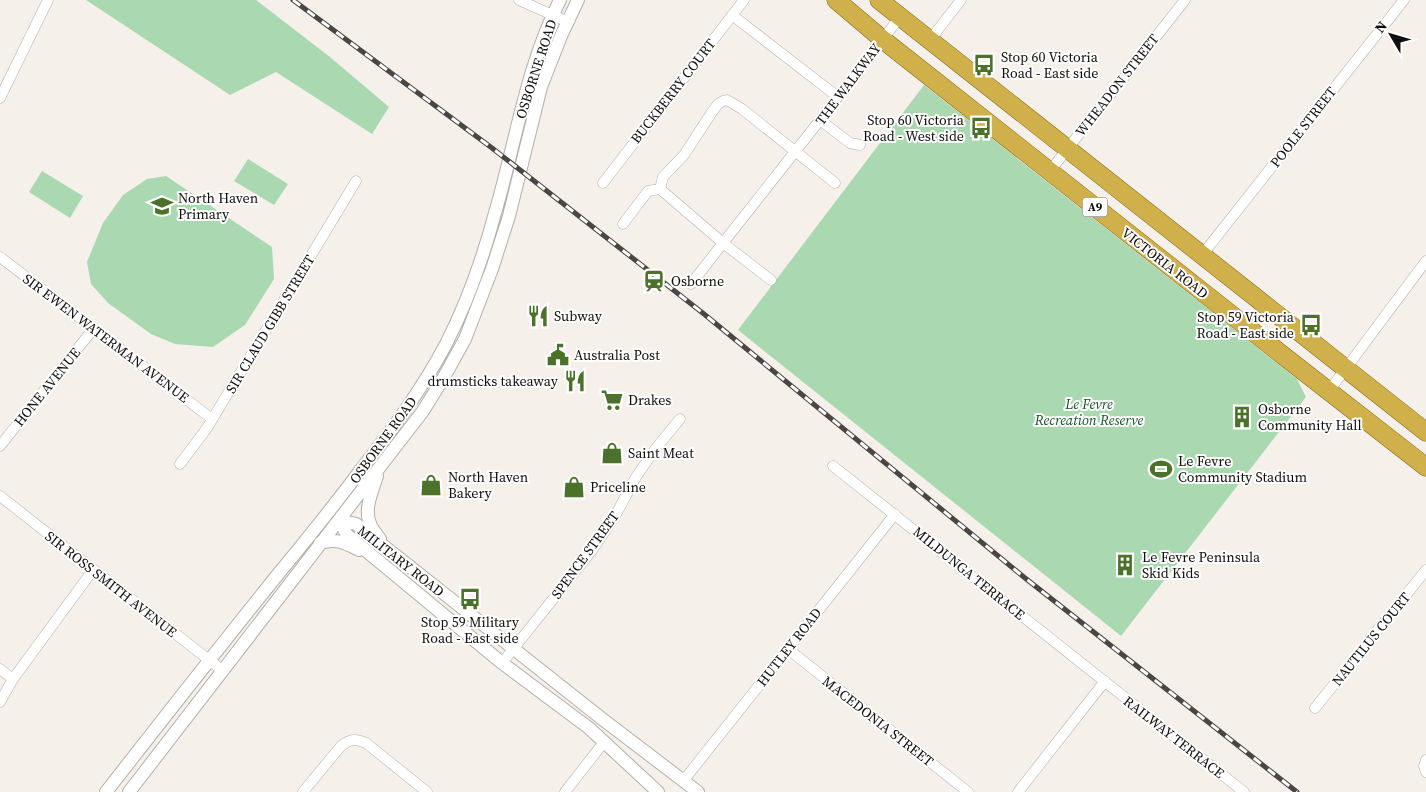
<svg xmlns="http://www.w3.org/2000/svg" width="1426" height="792" font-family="'Source Serif 4',serif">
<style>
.green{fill:#aad9b1}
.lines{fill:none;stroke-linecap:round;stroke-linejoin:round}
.minor-casing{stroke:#b4afa9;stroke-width:11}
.tertiary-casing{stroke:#b4afa9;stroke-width:14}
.trunk-casing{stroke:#856b18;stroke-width:19}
.minor{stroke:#fff;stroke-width:10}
.tertiary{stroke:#fff;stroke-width:12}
.trunk{stroke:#cfb04b;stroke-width:18}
.rail-casing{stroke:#494643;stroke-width:5}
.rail{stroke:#fefefe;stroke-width:3;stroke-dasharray:9;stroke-linecap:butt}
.labels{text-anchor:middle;stroke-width:4;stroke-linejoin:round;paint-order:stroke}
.shield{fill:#fefefe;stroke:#585755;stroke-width:1}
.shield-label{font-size:12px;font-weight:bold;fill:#110f0d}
.poi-label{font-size:14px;fill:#110f0d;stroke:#fefefe;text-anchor:start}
.street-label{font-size:14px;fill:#110f0d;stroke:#fefefe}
.park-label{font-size:14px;font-style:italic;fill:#184f27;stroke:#fefefe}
</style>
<rect width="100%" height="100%" fill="#f6f0ea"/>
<path class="green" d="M 86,0 L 256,0 L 330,57 L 389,107 L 372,134 L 276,72 L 230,95 Z
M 924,85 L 1297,379 L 1306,397 L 1121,636 L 738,330 Z
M 248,159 L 288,184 L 274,205 L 234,181 Z
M 42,171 L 83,196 L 70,218 L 29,192 Z
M 166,176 L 272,247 L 274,279 L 245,325 L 213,347 L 175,344 L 151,334 L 108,303 L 91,284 L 87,262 L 103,223 L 123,195 L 147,179 Z"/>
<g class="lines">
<g class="minor-casing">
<path id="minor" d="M 519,0 L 568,22
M 732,15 L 838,97
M 930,40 L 961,0
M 0,98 L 48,0
M 820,120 L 850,143 L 860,145
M 1050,171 L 1185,0
M 603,183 L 744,0
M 835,183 L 742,109 L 727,100 L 723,101 L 718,104 L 712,112 L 684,155 L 663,177 L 660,189 L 723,243 L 820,120 L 900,17
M 623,224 L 648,191 L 660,189
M 1202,255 L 1404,0
M 0,257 L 212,419
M 691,284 L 723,243 L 771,280
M 1329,391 L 1426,261
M 0,446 L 94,328
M 180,464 L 207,428 L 356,181
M 833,466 L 1244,792
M 0,496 L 223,671
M 788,649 L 968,792
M 502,663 L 593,549 L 615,516 L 636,477 L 656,448 L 680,419
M 0,669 L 13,679
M 0,702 L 13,679 L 93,570
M 1315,708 L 1426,570
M 1426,760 L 1424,766 L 1426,772
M 684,780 L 895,514
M 303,792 L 341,746 C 350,739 356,738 366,743 L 427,792
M 565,792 L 604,742
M 1018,792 L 1105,681"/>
</g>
<g class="tertiary-casing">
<path id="tertiary" d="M 377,476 C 372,492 363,510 371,526 C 373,530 377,535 380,539
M 339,520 L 356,524 L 601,718 L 698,792
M 339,520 L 347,535 L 502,663 L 589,728 L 658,792
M 320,543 C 337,538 345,543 359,550
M 106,792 C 163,719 221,645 279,573 C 308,538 336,503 363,467 C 393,428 423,388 446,344 C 467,303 483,258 495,213 C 516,142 526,67 560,0
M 129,792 L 423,411 L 444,377 L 465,339 L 492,269 L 509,216 L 541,87 L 561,36 L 578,0"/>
</g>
<g class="trunk-casing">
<path id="trunk" d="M 836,0 L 882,39 L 1285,357 L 1426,467
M 879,0 L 1426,432"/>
</g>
<use href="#minor" class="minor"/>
<use href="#tertiary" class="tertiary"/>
<use href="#trunk" class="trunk"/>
<g class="rail-casing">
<path id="rail" d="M 293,0 L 492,148 L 704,314 L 1025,578 L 1297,792"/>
</g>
<use href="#rail" class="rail"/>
</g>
<defs>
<g id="bus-bare" transform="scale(1.725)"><path d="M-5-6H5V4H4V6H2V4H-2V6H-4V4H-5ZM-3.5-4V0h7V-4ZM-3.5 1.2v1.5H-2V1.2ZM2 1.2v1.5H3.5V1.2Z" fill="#4c712b" stroke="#fefefe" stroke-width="2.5" paint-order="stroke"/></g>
<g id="school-bare" transform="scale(1.725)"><path d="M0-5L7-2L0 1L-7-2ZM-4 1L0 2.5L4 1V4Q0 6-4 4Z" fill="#4c712b" stroke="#fefefe" stroke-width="2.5" paint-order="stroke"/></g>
<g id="station-bare" transform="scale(1.725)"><path d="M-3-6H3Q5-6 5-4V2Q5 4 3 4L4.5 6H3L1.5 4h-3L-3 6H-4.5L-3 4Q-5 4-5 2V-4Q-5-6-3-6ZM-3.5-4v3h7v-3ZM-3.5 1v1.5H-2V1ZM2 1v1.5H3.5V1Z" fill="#4c712b" stroke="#fefefe" stroke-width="2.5" paint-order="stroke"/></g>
<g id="restaurant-bare" transform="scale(1.725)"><path d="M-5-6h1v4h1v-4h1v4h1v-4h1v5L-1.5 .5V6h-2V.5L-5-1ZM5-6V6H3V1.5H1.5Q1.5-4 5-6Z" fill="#4c712b" stroke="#fefefe" stroke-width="2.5" paint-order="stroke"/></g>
<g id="civic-bare" transform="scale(1.725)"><path d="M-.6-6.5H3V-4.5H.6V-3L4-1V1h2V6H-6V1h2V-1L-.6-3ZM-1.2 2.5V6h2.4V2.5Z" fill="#4c712b" stroke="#fefefe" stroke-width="2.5" paint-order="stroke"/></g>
<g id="supermarket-bare" transform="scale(1.725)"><path d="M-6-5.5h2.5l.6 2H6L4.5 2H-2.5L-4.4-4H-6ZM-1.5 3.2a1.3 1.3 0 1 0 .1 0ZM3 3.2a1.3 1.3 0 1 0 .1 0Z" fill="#4c712b" stroke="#fefefe" stroke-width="2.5" paint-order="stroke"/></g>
<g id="building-bare" transform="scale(1.725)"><path d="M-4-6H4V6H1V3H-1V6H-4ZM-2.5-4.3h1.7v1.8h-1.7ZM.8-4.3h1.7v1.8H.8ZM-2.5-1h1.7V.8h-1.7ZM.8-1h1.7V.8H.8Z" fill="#4c712b" stroke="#fefefe" stroke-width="2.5" paint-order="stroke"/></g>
<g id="shop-bare" transform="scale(1.725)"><path d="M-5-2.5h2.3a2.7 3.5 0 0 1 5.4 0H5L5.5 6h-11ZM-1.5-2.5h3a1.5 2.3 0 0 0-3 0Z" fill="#4c712b" stroke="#fefefe" stroke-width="2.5" paint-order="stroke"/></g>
<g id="stadium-bare" transform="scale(1.725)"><path d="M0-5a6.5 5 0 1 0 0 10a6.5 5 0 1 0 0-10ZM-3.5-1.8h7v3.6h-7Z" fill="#4c712b" stroke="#fefefe" stroke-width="2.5" paint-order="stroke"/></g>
</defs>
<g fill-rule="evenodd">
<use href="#bus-bare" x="984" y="65"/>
<use href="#bus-bare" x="981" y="128"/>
<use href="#school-bare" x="162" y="206"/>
<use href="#station-bare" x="654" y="281"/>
<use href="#restaurant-bare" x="538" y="316"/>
<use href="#bus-bare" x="1311" y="325"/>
<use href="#civic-bare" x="558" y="355"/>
<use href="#restaurant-bare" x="575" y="381"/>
<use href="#supermarket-bare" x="612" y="400"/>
<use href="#building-bare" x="1242" y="417"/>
<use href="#shop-bare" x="612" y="453"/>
<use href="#stadium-bare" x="1161" y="469"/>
<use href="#shop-bare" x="431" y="485"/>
<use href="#shop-bare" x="574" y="487"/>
<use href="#building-bare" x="1125" y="565"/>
<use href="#bus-bare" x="470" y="599"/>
</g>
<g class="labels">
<rect class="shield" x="1082.5" y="197.5" width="25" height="19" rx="4"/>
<g class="shield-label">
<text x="1095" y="211">A9</text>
</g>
<g class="poi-label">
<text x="1001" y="62">Stop 60 Victoria<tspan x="1001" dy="16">Road - East side</tspan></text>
<text x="964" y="125" text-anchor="end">Stop 60 Victoria<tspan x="964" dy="16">Road - West side</tspan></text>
<text x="178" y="203">North Haven<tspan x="178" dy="16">Primary</tspan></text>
<text x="671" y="286">Osborne</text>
<text x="554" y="321">Subway</text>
<text x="1294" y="322" text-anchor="end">Stop 59 Victoria<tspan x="1294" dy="16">Road - East side</tspan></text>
<text x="574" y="360">Australia Post</text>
<text x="558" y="386" text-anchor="end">drumsticks takeaway</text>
<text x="628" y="405">Drakes</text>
<text x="1258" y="414">Osborne<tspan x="1258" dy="16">Community Hall</tspan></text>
<text x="628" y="458">Saint Meat</text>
<text x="1178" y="466">Le Fevre<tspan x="1178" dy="16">Community Stadium</tspan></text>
<text x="448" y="482">North Haven<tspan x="448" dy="16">Bakery</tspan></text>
<text x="590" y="492">Priceline</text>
<text x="1142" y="562">Le Fevre Peninsula<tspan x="1142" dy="16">Skid Kids</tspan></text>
<text x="470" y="627" text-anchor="middle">Stop 59 Military<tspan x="470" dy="16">Road - East side</tspan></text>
</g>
<g class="street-label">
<text transform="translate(536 69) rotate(-72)" y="5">OSBORNE ROAD</text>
<text transform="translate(848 84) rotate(-53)" y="5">THE WALKWAY</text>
<text transform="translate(1117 85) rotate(-52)" y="5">WHEADON STREET</text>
<text transform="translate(673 91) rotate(-52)" y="5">BUCKBERRY COURT</text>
<text transform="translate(1303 127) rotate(-52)" y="5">POOLE STREET</text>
<text transform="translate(1165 263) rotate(38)" y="5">VICTORIA ROAD</text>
<text transform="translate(270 324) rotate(-59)" y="5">SIR CLAUD GIBB STREET</text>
<text transform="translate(106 338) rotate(37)" y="5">SIR EWEN WATERMAN AVENUE</text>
<text transform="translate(47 387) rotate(-51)" y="5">HONE AVENUE</text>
<text transform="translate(383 440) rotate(-54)" y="5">OSBORNE ROAD</text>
<text transform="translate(585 555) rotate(-54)" y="5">SPENCE STREET</text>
<text transform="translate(401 561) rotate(38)" y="5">MILITARY ROAD</text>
<text transform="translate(969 573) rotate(39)" y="5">MILDUNGA TERRACE</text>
<text transform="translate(111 584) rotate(38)" y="5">SIR ROSS SMITH AVENUE</text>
<text transform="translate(1371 639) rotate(-51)" y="5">NAUTILUS COURT</text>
<text transform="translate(789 647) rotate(-52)" y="5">HUTLEY ROAD</text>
<text transform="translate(878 721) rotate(38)" y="5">MACEDONIA STREET</text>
<text transform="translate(1174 737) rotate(38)" y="5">RAILWAY TERRACE</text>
</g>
<g class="park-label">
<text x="1089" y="409">Le Fevre<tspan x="1089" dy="16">Recreation Reserve</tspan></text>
</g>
</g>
<g transform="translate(1391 35) rotate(308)" stroke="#fefefe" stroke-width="4" paint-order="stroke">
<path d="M0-4L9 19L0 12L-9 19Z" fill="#110f0d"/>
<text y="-8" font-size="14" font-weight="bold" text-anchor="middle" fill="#110f0d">N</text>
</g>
</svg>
